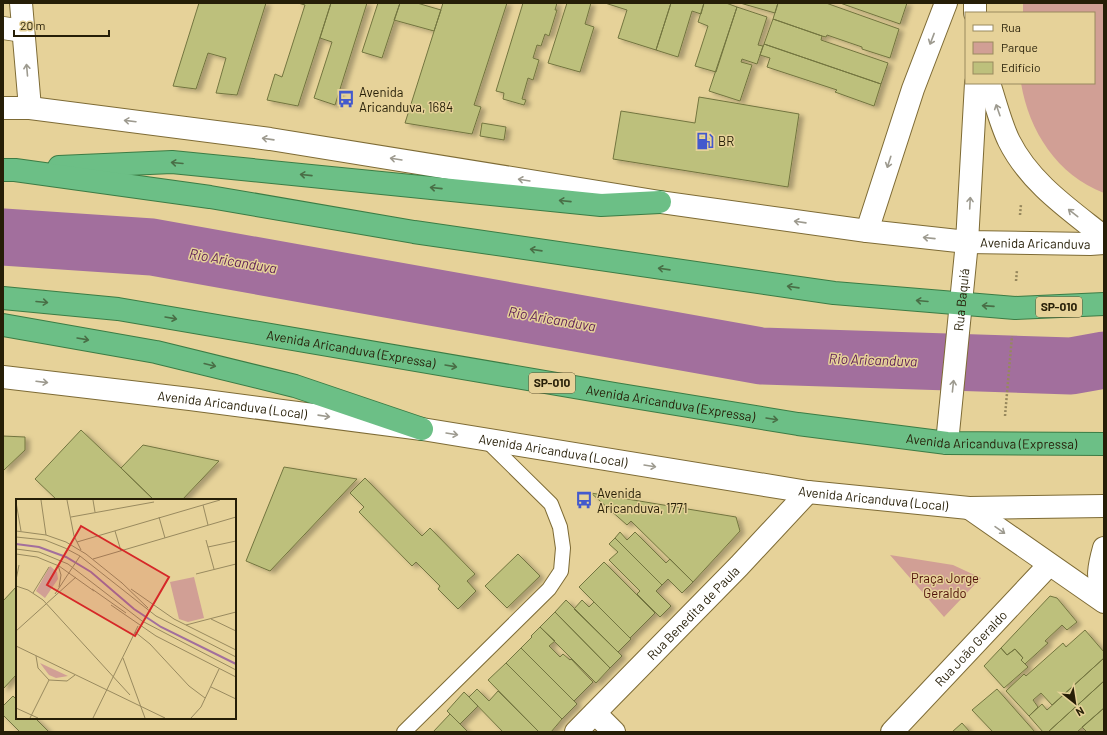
<svg xmlns="http://www.w3.org/2000/svg" width="1107" height="735" font-family="Barlow,sans-serif">
<style>
.green{fill:#d19f95}
.lines{fill:none;stroke-linecap:round;stroke-linejoin:round}
.river{stroke:#a26f9d;stroke-width:57}
.building{fill:#bdc07c;stroke:#73753f;filter:url(#shadow)}
.service-casing{stroke:#7e6b35;stroke-width:16}
.minor-casing{stroke:#7e6b35;stroke-width:24}
.tertiary-casing{stroke:#7e6b35;stroke-width:24}
.secondary-casing{stroke:#7e6b35;stroke-width:24}
.trunk-casing{stroke:#3c7c45;stroke-width:24}
.path{stroke:#97885d;stroke-width:2.5;stroke-dasharray:2 2;stroke-linecap:butt}
.service{stroke:#fff;stroke-width:14}
.minor{stroke:#fff;stroke-width:22}
.tertiary{stroke:#fff;stroke-width:22}
.secondary{stroke:#fff;stroke-width:22}
.trunk{stroke:#6cbf86;stroke-width:22}
.oneway{stroke:#9d9a8f}
.oneway2{stroke:#496e46}
.labels{text-anchor:middle;stroke-width:3;stroke-linejoin:round;paint-order:stroke}
.shield{fill:#e6d299;stroke:#605433;stroke-width:1}
.shield-label{font-size:12px;font-weight:bold;fill:#261e07}
.poi-label{font-size:13px;fill:#261e07;stroke:#e6d299;text-anchor:start}
.street-label{font-size:13px;fill:#261e07;stroke:#e6d299}
.park-label{font-size:13px;fill:#4f0f07;stroke:#e6d299}
.water-label{font-size:14px;font-style:italic;fill:#5c1d57;stroke:#e6d299}
.inset-river{fill:none;stroke:#a26f9d;stroke-width:2}
.inset-road{fill:none;stroke:#998a5f;stroke-width:1}
.view{fill:#d62828;fill-opacity:0.15;stroke:#d62828;stroke-width:2}
.inset-edge{fill:none;stroke:#261e07;stroke-width:2}
</style>
<defs>
<filter id="shadow"><feDropShadow dx="4.5" dy="2.5" stdDeviation="2" flood-color="#0004"/></filter>
</defs>
<rect width="100%" height="100%" fill="#e6d299"/>
<path class="green" d="M 1023,3 L 1104,3 L 1104,193 C 1057,175 1029,131 1021,83 L 1094,83 L 1094,13 L 1023,13 Z
M 890,555 L 953,565 L 981,578 L 944,617 Z"/>
<g class="lines">
<path class="river" d="M 3,237 L 152,247 L 761,356 L 1071,366 L 1104,360"/>
</g>
<path class="building" d="M 199,3 L 266,3 L 237,95 L 216,93 L 226,58 L 208,53 L 196,89 L 173,86 Z
M 298,3 L 331,3 L 298,106 L 267,100 L 275,74 L 282,77 L 305,5 Z
M 331,3 L 367,3 L 335,105 L 314,98 L 332,42 L 320,38 Z
M 378,3 L 400,3 L 382,58 L 362,52 Z
M 400,3 L 417,3 L 441,10 L 434,31 L 394,20 Z
M 443,3 L 507,3 L 474,105 L 481,107 L 472,134 L 405,123 Z
M 523,3 L 557,3 L 555,10 L 557,10 L 549,36 L 545,34 L 541,46 L 537,45 L 533,58 L 539,60 L 533,80 L 528,78 L 522,99 L 526,100 L 524,105 L 503,99 L 504,93 L 496,91 Z
M 567,3 L 591,3 L 585,24 L 594,27 L 580,72 L 548,63 Z
M 605,3 L 671,3 L 656,50 L 618,38 L 627,10 Z
M 671,3 L 704,3 L 701,14 L 692,11 L 678,57 L 656,50 Z
M 704,3 L 726,3 L 737,7 L 716,72 L 695,66 L 708,26 L 698,22 Z
M 740,3 L 778,3 L 775,13 Z
M 778,3 L 826,3 L 899,29 L 890,58 L 862,49 L 862,47 L 827,35 L 826,37 L 822,36 L 773,19 Z
M 840,3 L 907,3 L 900,24 Z
M 737,7 L 767,17 L 758,45 L 763,46 L 757,64 L 742,59 L 741,62 L 752,65 L 740,101 L 709,91 Z
M 773,19 L 822,36 L 821,40 L 888,63 L 881,84 L 764,44 Z
M 764,44 L 881,84 L 874,106 L 835,92 L 837,90 L 767,67 L 770,58 L 760,55 Z
M 699,97 L 799,114 L 788,187 L 613,159 L 621,111 L 695,123 Z
M 482,123 L 506,127 L 504,140 L 480,136 Z
M 81,430 L 121,468 L 154,500 L 57,500 L 35,479 Z
M 3,436 L 25,437 L 25,450 L 3,471 Z
M 143,445 L 219,461 L 182,500 L 154,500 L 121,468 Z
M 284,467 L 357,479 L 270,571 L 246,561 Z
M 365,478 L 422,536 L 430,528 L 475,574 L 467,581 L 476,591 L 458,609 L 438,589 L 440,586 L 416,562 L 412,566 L 359,512 L 364,507 L 350,493 Z
M 591,493 L 736,517 L 740,531 L 693,582 L 631,521 L 627,525 Z
M 620,532 L 627,540 L 635,532 L 666,563 L 670,559 L 693,582 L 682,593 L 668,579 L 662,585 L 615,538 Z
M 615,538 L 662,585 L 656,591 L 671,606 L 660,617 L 637,594 L 640,591 L 609,560 L 618,552 L 609,544 Z
M 518,554 L 540,576 L 507,608 L 485,586 Z
M 604,562 L 655,613 L 630,638 L 579,587 Z
M 17,586 L 17,674 L 3,689 L 3,601 Z
M 1050,596 L 1057,598 L 1077,622 L 1067,630 L 1062,625 L 1045,641 L 1048,643 L 1025,664 L 1021,660 L 1023,658 L 1015,649 L 1007,655 L 1001,648 Z
M 566,600 L 622,656 L 610,668 L 555,612 Z
M 582,600 L 589,607 L 594,602 L 631,639 L 618,652 L 574,609 Z
M 555,612 L 610,668 L 596,683 L 540,627 Z
M 540,627 L 555,641 L 549,646 L 560,657 L 563,654 L 570,660 L 571,659 L 593,682 L 574,701 L 521,648 L 532,637 L 531,636 Z
M 1085,630 L 1104,652 L 1104,658 L 1052,705 L 1041,693 L 1033,700 L 1038,707 L 1029,716 L 1006,691 L 1024,674 L 1026,676 L 1063,643 L 1066,647 Z
M 521,648 L 577,704 L 562,719 L 506,663 Z
M 1001,648 L 1007,655 L 1015,649 L 1023,658 L 1021,660 L 1028,667 L 1004,688 L 984,666 Z
M 1104,658 L 1104,681 L 1048,732 L 1043,732 L 1029,716 L 1042,704 L 1047,710 Z
M 506,663 L 562,719 L 551,732 L 539,732 L 488,680 Z
M 1104,681 L 1104,708 L 1077,732 L 1048,732 Z
M 477,689 L 489,701 L 498,691 L 539,732 L 503,732 L 469,697 Z
M 997,689 L 1035,732 L 993,732 L 972,710 Z
M 464,692 L 478,706 L 460,724 L 447,711 Z
M 13,696 L 17,700 L 17,718 L 35,718 L 49,732 L 20,732 L 3,715 L 3,706 Z
M 1104,708 L 1104,732 L 1087,732 L 1082,727 Z
M 450,714 L 468,732 L 433,732 Z
M 962,723 L 970,732 L 952,732 Z"/>
<g class="lines">
<g class="service-casing">
<path id="service" d="M 404,732 L 549,589 L 561,571 L 563,548 L 560,527 L 551,504 L 486,440"/>
</g>
<g class="minor-casing">
<g id="minor">
<path d="M 21,3 L 30,108"/>
<path d="M 3,28 L 23,31"/>
<path d="M 969,508 L 1104,602"/>
<path d="M 1104,548 C 1099,566 1096,578 1104,596"/>
<path d="M 595,713 L 614,732"/>
<path id="s1" d="M 576,732 L 739,566 L 808,492"/>
<path id="s2" d="M 892,732 L 1049,565"/>
</g>
</g>
<g class="tertiary-casing">
<g id="tertiary">
<path d="M 975,3 L 975,13"/>
<path d="M 867,231 L 913,89 L 946,3"/>
<path id="s3" d="M 947,443 L 967,242 L 976,83"/>
</g>
</g>
<g class="secondary-casing">
<g id="secondary">
<path d="M 989,83 C 995,101 1001,125 1009,141 C 1030,183 1069,209 1104,237"/>
<path id="s4" d="M 3,108 L 30,108 L 270,139 L 660,202 L 867,231 L 967,242 L 1090,244 L 1104,243"/>
<path id="s5" d="M 3,377 L 190,399 L 422,429 L 808,492 L 969,508 L 1104,506"/>
</g>
</g>
<g class="trunk-casing">
<g id="trunk">
<path d="M 59,167 L 172,162 L 601,205 L 660,202"/>
<path d="M 3,170 L 15,170 L 210,197 L 414,232 L 834,293 L 1015,308 L 1104,304"/>
<path id="s6" d="M 3,298 L 118,309 L 615,394 L 798,424 L 947,443 L 1104,444"/>
<path d="M 3,325 L 156,352 L 295,386 L 422,429"/>
</g>
</g>
<path class="path" d="M 1020,215 L 1021,204
M 1016,281 L 1017,270
M 1005,416 L 1012,336"/>
<use href="#service" class="service"/>
<use href="#minor" class="minor"/>
<use href="#tertiary" class="tertiary"/>
<use href="#secondary" class="secondary"/>
<use href="#trunk" class="trunk"/>
</g>
<defs><path id="oneway-shaft" d="M-6 0H5M1.5-3L5.5 0L1.5 3" fill="none" stroke-width="1.6" stroke-linecap="round" stroke-linejoin="round"/></defs>
<g class="oneway">
<use href="#oneway-shaft" transform="translate(932 39) rotate(111)"/>
<use href="#oneway-shaft" transform="translate(27 70) rotate(-95)"/>
<use href="#oneway-shaft" transform="translate(998 110) rotate(-109)"/>
<use href="#oneway-shaft" transform="translate(130 121) rotate(-173)"/>
<use href="#oneway-shaft" transform="translate(268 139) rotate(-172)"/>
<use href="#oneway-shaft" transform="translate(396 159) rotate(-171)"/>
<use href="#oneway-shaft" transform="translate(889 162) rotate(108)"/>
<use href="#oneway-shaft" transform="translate(524 180) rotate(-171)"/>
<use href="#oneway-shaft" transform="translate(970 203) rotate(-87)"/>
<use href="#oneway-shaft" transform="translate(1073 213) rotate(-142)"/>
<use href="#oneway-shaft" transform="translate(800 222) rotate(-172)"/>
<use href="#oneway-shaft" transform="translate(929 238) rotate(-174)"/>
<use href="#oneway-shaft" transform="translate(42 382) rotate(7)"/>
<use href="#oneway-shaft" transform="translate(953 386) rotate(-84)"/>
<use href="#oneway-shaft" transform="translate(324 416) rotate(8)"/>
<use href="#oneway-shaft" transform="translate(452 434) rotate(9)"/>
<use href="#oneway-shaft" transform="translate(650 466) rotate(9)"/>
<use href="#oneway-shaft" transform="translate(1000 530) rotate(35)"/>
</g>
<g class="oneway2">
<use href="#oneway-shaft" transform="translate(177 163) rotate(-175)"/>
<use href="#oneway-shaft" transform="translate(306 175) rotate(-174)"/>
<use href="#oneway-shaft" transform="translate(436 188) rotate(-174)"/>
<use href="#oneway-shaft" transform="translate(565 201) rotate(-174)"/>
<use href="#oneway-shaft" transform="translate(536 250) rotate(-172)"/>
<use href="#oneway-shaft" transform="translate(664 269) rotate(-172)"/>
<use href="#oneway-shaft" transform="translate(793 287) rotate(-172)"/>
<use href="#oneway-shaft" transform="translate(922 301) rotate(-175)"/>
<use href="#oneway-shaft" transform="translate(42 302) rotate(5)"/>
<use href="#oneway-shaft" transform="translate(988 306) rotate(-176)"/>
<use href="#oneway-shaft" transform="translate(171 318) rotate(10)"/>
<use href="#oneway-shaft" transform="translate(83 339) rotate(10)"/>
<use href="#oneway-shaft" transform="translate(210 365) rotate(14)"/>
<use href="#oneway-shaft" transform="translate(451 366) rotate(10)"/>
<use href="#oneway-shaft" transform="translate(772 419) rotate(9)"/>
</g>
<defs>
<g id="bus-bare" transform="scale(1.38)"><path d="M-5-6H5V4H4V6H2V4H-2V6H-4V4H-5ZM-3.5-4V0h7V-4ZM-3.5 1.2v1.5H-2V1.2ZM2 1.2v1.5H3.5V1.2Z" fill="#4359cd" stroke="#e6d299" stroke-width="2.5" paint-order="stroke"/></g>
<g id="fuel-bare" transform="scale(1.38)"><path d="M-5.5-6h7V0h2V4h1.3V-2.5L3-4.5l.8-.8L6-3V5H2.5V1h-1V6h-7ZM-4.2-4.7v3.2H.2V-4.7Z" fill="#4359cd" stroke="#e6d299" stroke-width="2.5" paint-order="stroke"/></g>
</defs>
<g fill-rule="evenodd">
<use href="#bus-bare" x="346" y="99"/>
<use href="#fuel-bare" x="705" y="141"/>
<use href="#bus-bare" x="584" y="500"/>
</g>
<g class="labels">
<g class="shield">
<rect x="1036" y="297" width="46" height="20" rx="3"/>
<rect x="529" y="373" width="46" height="20" rx="3"/>
</g>
<g class="shield-label">
<text x="1059" y="311">SP-010</text>
<text x="552" y="387">SP-010</text>
</g>
<g class="poi-label">
<text x="359" y="97">Avenida<tspan x="359" dy="15">Aricanduva, 1684</tspan></text>
<text x="718" y="146">BR</text>
<text x="597" y="498">Avenida<tspan x="597" dy="15">Aricanduva, 1771</tspan></text>
</g>
<g class="street-label">
<text dy="5" stroke="none"><textPath href="#s4" startOffset="1042">Avenida Aricanduva</textPath></text>
<text dy="5" stroke="none"><textPath href="#s3" startOffset="144">Rua Baquiá</textPath></text>
<text dy="5" stroke="none"><textPath href="#s6" startOffset="352">Avenida Aricanduva (Expressa)</textPath></text>
<text dy="5" stroke="none"><textPath href="#s6" startOffset="676">Avenida Aricanduva (Expressa)</textPath></text>
<text dy="5" stroke="none"><textPath href="#s5" startOffset="231">Avenida Aricanduva (Local)</textPath></text>
<text dy="5" stroke="none"><textPath href="#s6" startOffset="1000">Avenida Aricanduva (Expressa)</textPath></text>
<text dy="5" stroke="none"><textPath href="#s5" startOffset="555">Avenida Aricanduva (Local)</textPath></text>
<text dy="5" stroke="none"><textPath href="#s5" startOffset="879">Avenida Aricanduva (Local)</textPath></text>
<text dy="5" stroke="none"><textPath href="#s1" startOffset="167">Rua Benedita de Paula</textPath></text>
<text dy="5" stroke="none"><textPath href="#s2" startOffset="115">Rua João Geraldo</textPath></text>
</g>
<g class="park-label">
<text x="945" y="583">Praça Jorge<tspan x="945" dy="15">Geraldo</tspan></text>
</g>
<g class="water-label">
<text transform="translate(233 261) rotate(10)" y="5">Rio Aricanduva</text>
<text transform="translate(552 319) rotate(10)" y="5">Rio Aricanduva</text>
<text transform="translate(873 360) rotate(2)" y="5">Rio Aricanduva</text>
</g>
</g>
<g transform="translate(16 499)">
<rect width="220" height="220" fill="#e6d299"/>
<path d="M 34,67 L 41,73 L 42,80 L 29,99 L 20,92 ZM 178,78 L 188,119 L 172,123 L 163,120 L 154,83 ZM 24,164 L 52,177 L 40,179 L 33,176 Z" fill="#d19f95"/>
<path class="inset-river" d="M 0,45 L 23,48 L 50,58 L 75,73 L 118,110 L 145,128 L 220,165"/>
<path class="inset-road" d="M 25,1 L 30,36M 51,1 L 58,37 L 65,51M 77,1 L 79,13M 0,3 L 5,32M 187,6 L 192,26M 55,18 L 138,3M 143,18 L 149,39M 0,32 L 30,36 L 50,43 L 70,55 L 106,84M 99,32 L 105,52M 0,38 L 29,41 L 49,49 L 64,57 L 140,117 L 220,158M 190,41 L 198,70M 61,43 L 204,1M 192,48 L 220,42M 0,50 L 23,53 L 52,65 L 126,122 L 220,171M 0,55 L 21,58 L 43,67 L 78,92M 77,60 L 220,18M 42,66 L 45,76 L 43,88M 180,75 L 220,65M 0,81 L 3,66M 105,83 L 132,109M 0,87 L 12,91 L 27,101 L 114,196M 76,90 L 110,114M 115,90 L 158,120 L 220,151M 17,94 L 33,68M 39,95 L 64,57M 95,106 L 140,137 L 220,178M 195,120 L 220,132M 170,126 L 220,113M 0,132 L 60,78M 119,133 L 134,145 L 173,187 L 189,199M 0,147 L 149,219M 20,157 L 22,169 L 33,181 L 51,182 L 59,176M 107,159 L 129,219M 195,188 L 220,200M 0,209 L 22,219M 14,219 L 33,181M 77,219 L 122,127M 175,219 L 185,208 L 203,170"/>
<path class="view" d="M 65,27 L 153,78 L 119,137 L 31,86 Z"/>
<rect width="220" height="220" class="inset-edge"/>
</g>
<rect width="1107" height="735" fill="none" stroke="#261e07" stroke-width="8"/>
<rect x="965" y="12" width="130" height="72" fill="#e6d299" stroke="#998a5f"/>
<rect x="973" y="25" width="20" height="6" fill="#ffffff" stroke="#998a5f"/>
<text x="1001" y="32" font-size="12" fill="#261e07">Rua</text>
<rect x="973" y="42" width="20" height="12" fill="#d19f95" stroke="#998a5f"/>
<text x="1001" y="52" font-size="12" fill="#261e07">Parque</text>
<rect x="973" y="62" width="20" height="12" fill="#bdc07c" stroke="#998a5f"/>
<text x="1001" y="72" font-size="12" fill="#261e07">Edifício</text>
<g transform="translate(1075 703) rotate(150)" stroke="#e6d299" stroke-width="3" paint-order="stroke">
<path d="M0-3L7 15L0 10L-7 15Z" fill="#261e07"/>
<text y="-6" font-size="11" font-weight="bold" text-anchor="middle" fill="#261e07">N</text>
</g>
<path d="M14 30v6h95v-6" fill="none" stroke="#261e07" stroke-width="2"/>
<text x="20" y="30" font-size="12" fill="#261e07" stroke="#e6d299" stroke-width="3" paint-order="stroke">20 m</text>
</svg>
